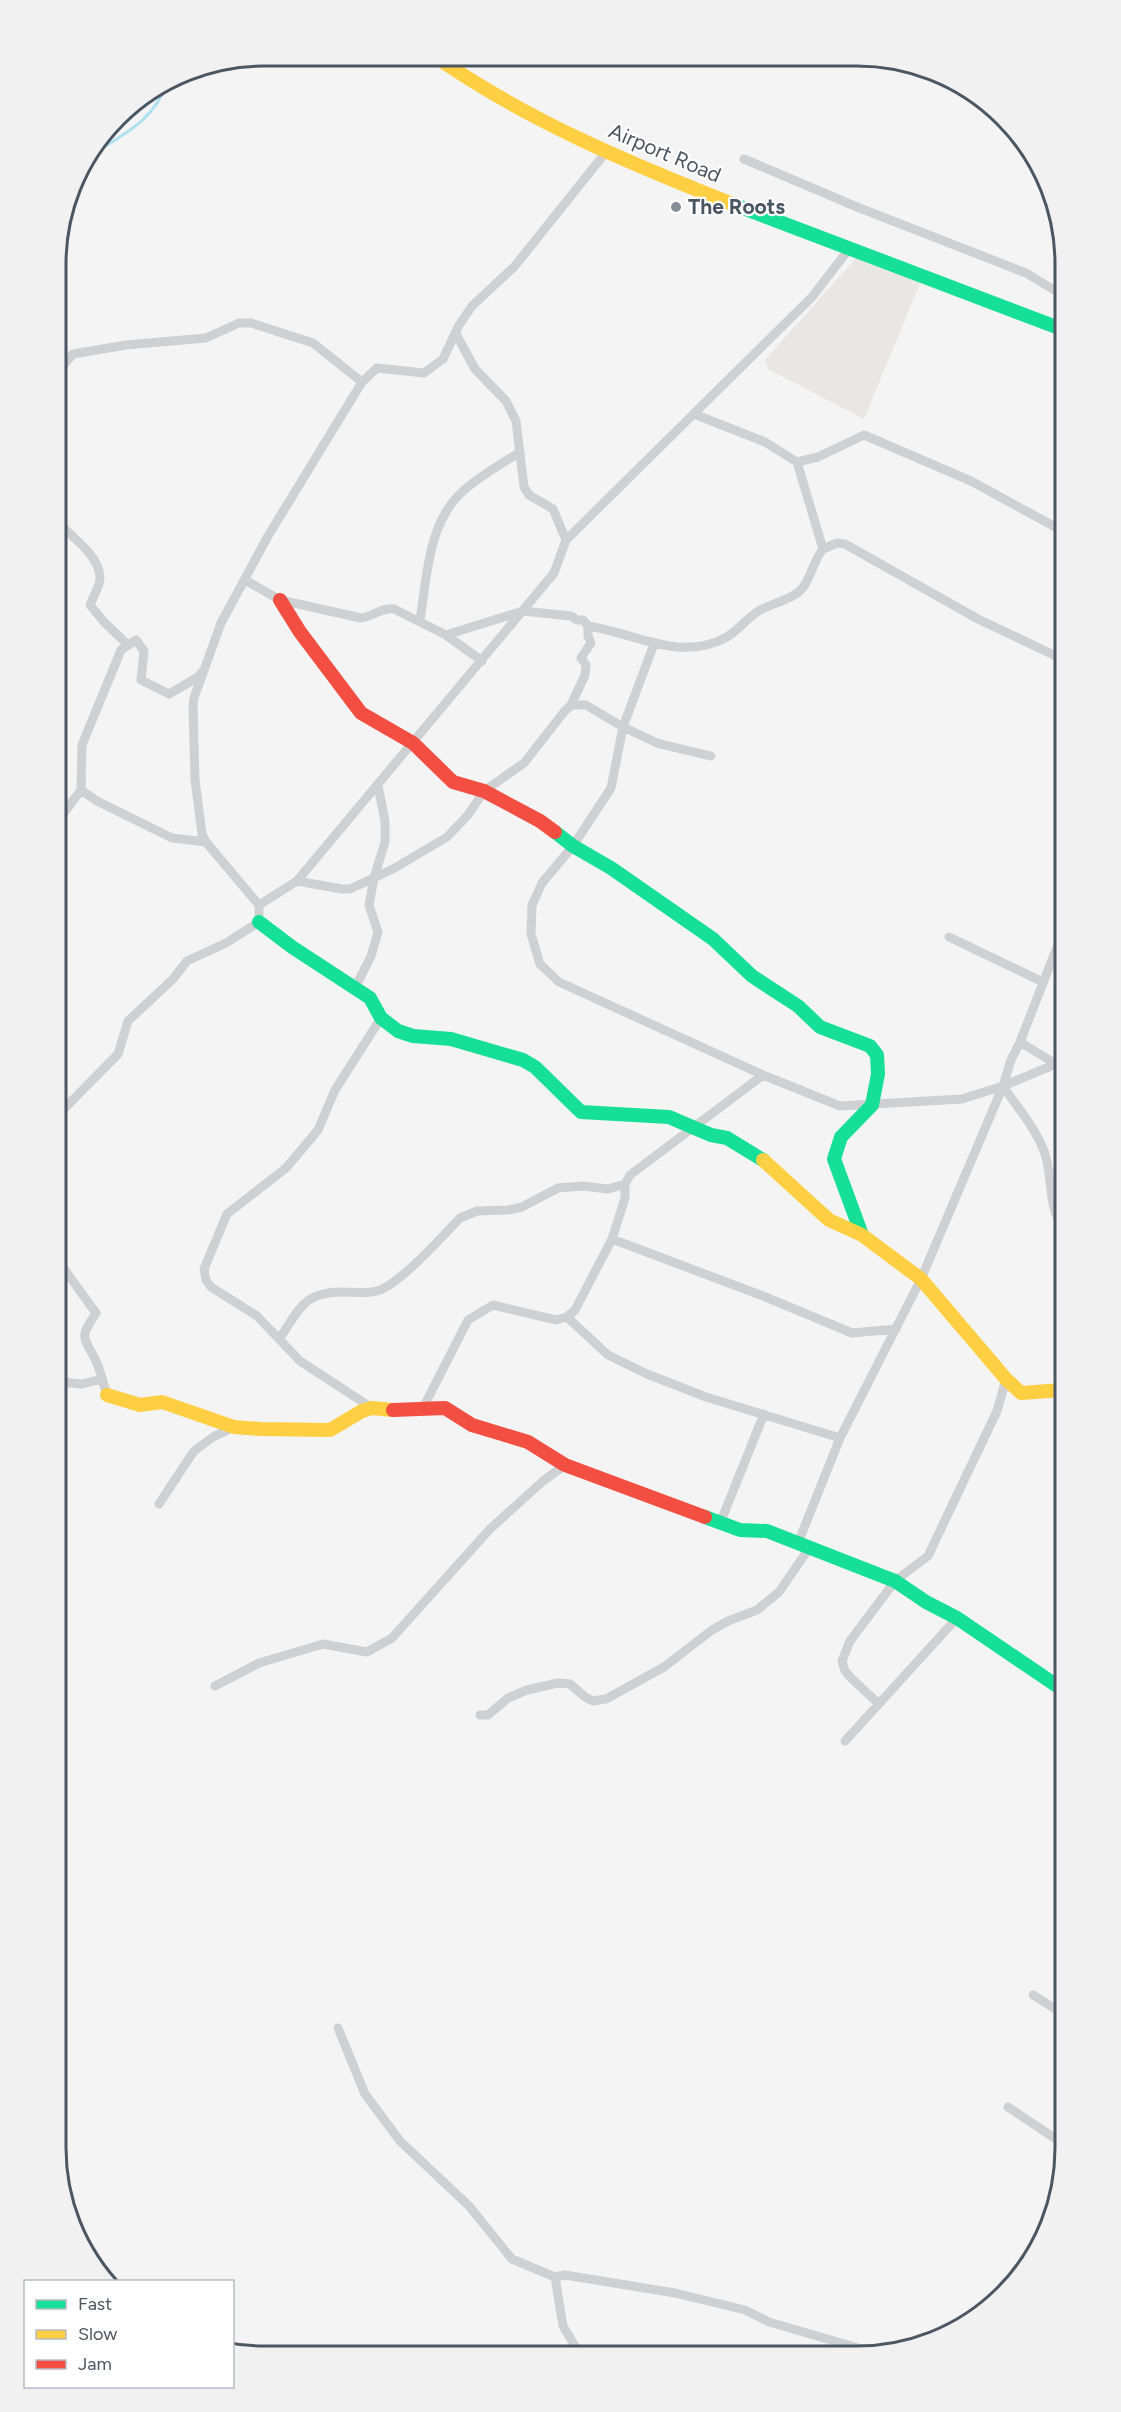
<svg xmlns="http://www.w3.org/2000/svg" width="1121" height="2412" font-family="Figtree,sans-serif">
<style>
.commercial{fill:#e8e7e3}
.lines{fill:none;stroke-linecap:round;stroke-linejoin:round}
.stream{stroke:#aee2f0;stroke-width:3}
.street{stroke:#ced0d2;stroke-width:9}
.fast{stroke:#16e098;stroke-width:14}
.slow{stroke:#ffcf43;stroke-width:14}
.jam{stroke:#f24e42;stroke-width:14}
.poi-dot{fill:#868d94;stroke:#fff;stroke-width:2}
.labels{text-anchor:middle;stroke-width:4.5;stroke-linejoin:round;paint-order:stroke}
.street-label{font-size:21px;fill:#4a5661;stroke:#fff}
.poi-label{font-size:21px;font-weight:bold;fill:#4a5661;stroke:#fff;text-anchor:start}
.rim{fill:none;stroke:#4a5661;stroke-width:3}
</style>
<rect width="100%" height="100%" fill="#f4f4f4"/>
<path class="commercial" d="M 856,258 L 920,283 L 864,419 L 768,369 L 765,360 Z"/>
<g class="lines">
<path class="stream" d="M 89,156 C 121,136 155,121 167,82"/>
<path class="street" d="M 744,159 L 857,207 L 1026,273 L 1059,293
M 456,334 L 475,369 L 506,401 L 516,421 L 524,487 L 529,495 L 553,509 L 566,540
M 56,374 L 73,354 L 126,345 L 206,338 L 239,323 L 251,323 L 313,343 L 362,382
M 694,414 L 765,442 L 797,462 L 818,457 L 864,435 L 971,481 L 1059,529
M 57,521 C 70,536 100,555 100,578 C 100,586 93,597 90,605 L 104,622 L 127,644
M 823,549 L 837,543 L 845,544 L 978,619 L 1060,658
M 245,580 L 280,600 L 361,618 C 373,617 382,607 394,609 L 446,635 L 482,661
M 420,620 C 427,577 428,522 463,491 C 480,476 501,464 520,452
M 588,626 C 635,633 679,662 725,638 C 737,632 745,620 757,612 C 770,603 795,600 804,586 C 812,574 814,560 823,549 L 797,462
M 446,635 L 523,611 L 571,616 L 577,620 L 583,620 L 588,626 L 588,636 L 591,643 L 581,658 L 586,665 L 585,675 L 571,705
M 654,644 L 623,727 L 611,788 L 573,846 L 542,883 L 532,905 L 531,934 L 540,964 L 559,982 L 763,1075 L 840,1106 L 962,1099 L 1003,1086 L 1056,1064
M 203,671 L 198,677 L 169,694 L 141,680 L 144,651 L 136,640 L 121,650 L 82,745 L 81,790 L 97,801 L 172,838 L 206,842
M 58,821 L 81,790
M 297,881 L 342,889 L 350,889 L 393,869 L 447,837 L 468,815 L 484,791 L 524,763 L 564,712 L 571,705 L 586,705 L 623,727 L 657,743 L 711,756
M 259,905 L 297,881 L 554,573 L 566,540 L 812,297 L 849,249
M 949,937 L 1043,982
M 355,988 L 371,956 L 378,932 L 369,905 L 374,878 L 385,842 L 385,821 L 378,786
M 1020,1042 L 1059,1066
M 1003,1086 C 1017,1107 1037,1130 1045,1154 C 1053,1178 1047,1203 1062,1226
M 59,1114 L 118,1054 L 128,1021 L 173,979 L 187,961 L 226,943 L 259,922 L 259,905 L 206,842 L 202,834 L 195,780 L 193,706 L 194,698 L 221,623 L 268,536 L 362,382 L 377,368 L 424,373 L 443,359 L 459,325 L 472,306 L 514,267 L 606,152
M 612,1239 L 763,1296 L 852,1333 L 896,1329
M 59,1262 L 96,1313 C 80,1338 82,1334 95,1359 C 101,1370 103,1384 107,1395 L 102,1379 L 82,1384 L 60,1382
M 567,1317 L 608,1355 L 647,1374 L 706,1397 L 840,1438
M 279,1339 C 301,1308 303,1291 345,1292 C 355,1292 367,1294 377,1291 C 399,1285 443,1236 460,1218 L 477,1211 L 508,1210 L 522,1207 L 558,1188 L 583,1186 L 608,1189 L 625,1184
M 372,1408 L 300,1361 L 257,1316 L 211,1287 L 206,1280 L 204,1269 L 227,1214 L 286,1168 L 318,1130 L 335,1090 L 381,1018
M 423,1408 L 468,1320 L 493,1305 L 556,1320 L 567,1317 L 575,1310 L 612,1239 L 625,1198 L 625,1184 L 630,1175 L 763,1075
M 159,1504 L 194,1451 L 213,1437 L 234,1427
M 721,1521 L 764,1414
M 798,1543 L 840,1438 L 921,1279 L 1003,1086 L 1011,1060 L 1020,1042 L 1061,937
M 215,1686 L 259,1663 L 323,1644 L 367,1652 L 392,1638 L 489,1530 L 543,1481 L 565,1465
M 879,1704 L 852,1679 L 845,1671 L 842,1661 L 850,1641 L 895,1581 L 928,1556 L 997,1411 L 1006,1379
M 480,1715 L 488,1715 L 508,1698 L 527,1690 L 558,1683 L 570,1684 L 585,1697 L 593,1701 L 606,1699 L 664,1667 L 712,1630 L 728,1621 L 757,1610 L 779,1592 L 810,1547
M 845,1741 L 957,1618
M 1033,1995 L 1065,2015
M 338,2028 L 365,2094 L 400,2141 L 469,2206 L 512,2259 L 555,2277 L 565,2275 L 675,2293 L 745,2310 L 769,2322 L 865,2350
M 1008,2107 L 1065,2145
M 555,2277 L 563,2326 L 578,2351"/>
<path class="fast" d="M 735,205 L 1059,328
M 555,832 L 573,846 L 611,868 L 713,939 L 752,976 L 798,1006 L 820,1027 L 870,1046 L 877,1055 L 878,1074 L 872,1105 L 841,1137 L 834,1159 L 862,1235
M 259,922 L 292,947 L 370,998 L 381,1018 L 398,1031 L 413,1036 L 451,1039 L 523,1060 L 535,1067 L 581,1112 L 669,1117 L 711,1135 L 727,1138 L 763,1160
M 705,1517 L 740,1530 L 767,1531 L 895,1581 L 926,1602 L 957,1618 L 1063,1690"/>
<path class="slow" d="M 436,57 C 528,121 631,164 735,205
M 763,1160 L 829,1220 L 862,1235 L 921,1279 L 1006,1379 L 1021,1393 L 1062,1390
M 107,1395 L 140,1405 L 162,1402 L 234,1427 L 260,1429 L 330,1430 L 362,1411 L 372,1408 L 393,1410"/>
<path class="jam" d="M 280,600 L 300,632 L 361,713 L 413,743 L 453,782 L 484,791 L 540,821 L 555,832
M 393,1410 L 445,1408 L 472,1425 L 528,1442 L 565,1465 L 705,1517"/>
</g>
<circle class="poi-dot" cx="676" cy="207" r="6"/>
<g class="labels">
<g class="street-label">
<text transform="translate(665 153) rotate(23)" y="7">Airport Road</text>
</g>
<g class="poi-label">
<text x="688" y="214">The Roots</text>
</g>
</g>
<path d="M0 0H1121V2412H0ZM264 66H857A198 198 0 0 1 1055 264V2148A198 198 0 0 1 857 2346H264A198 198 0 0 1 66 2148V264A198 198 0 0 1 264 66Z" fill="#f1f1f2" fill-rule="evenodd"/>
<path class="rim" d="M264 66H857A198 198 0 0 1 1055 264V2148A198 198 0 0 1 857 2346H264A198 198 0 0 1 66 2148V264A198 198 0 0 1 264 66Z"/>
<rect x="24" y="2280" width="210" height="108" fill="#ffffff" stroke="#b7bbc0" stroke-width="1.5"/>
<rect x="36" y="2300" width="30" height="9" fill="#16e098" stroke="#b7bbc0" stroke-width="1.5"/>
<text x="78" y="2310" font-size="18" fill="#4a5661">Fast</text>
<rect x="36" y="2330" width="30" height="9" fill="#ffcf43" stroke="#b7bbc0" stroke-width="1.5"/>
<text x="78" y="2340" font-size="18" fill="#4a5661">Slow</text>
<rect x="36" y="2360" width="30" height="9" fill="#f24e42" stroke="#b7bbc0" stroke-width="1.5"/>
<text x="78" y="2370" font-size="18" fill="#4a5661">Jam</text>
</svg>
